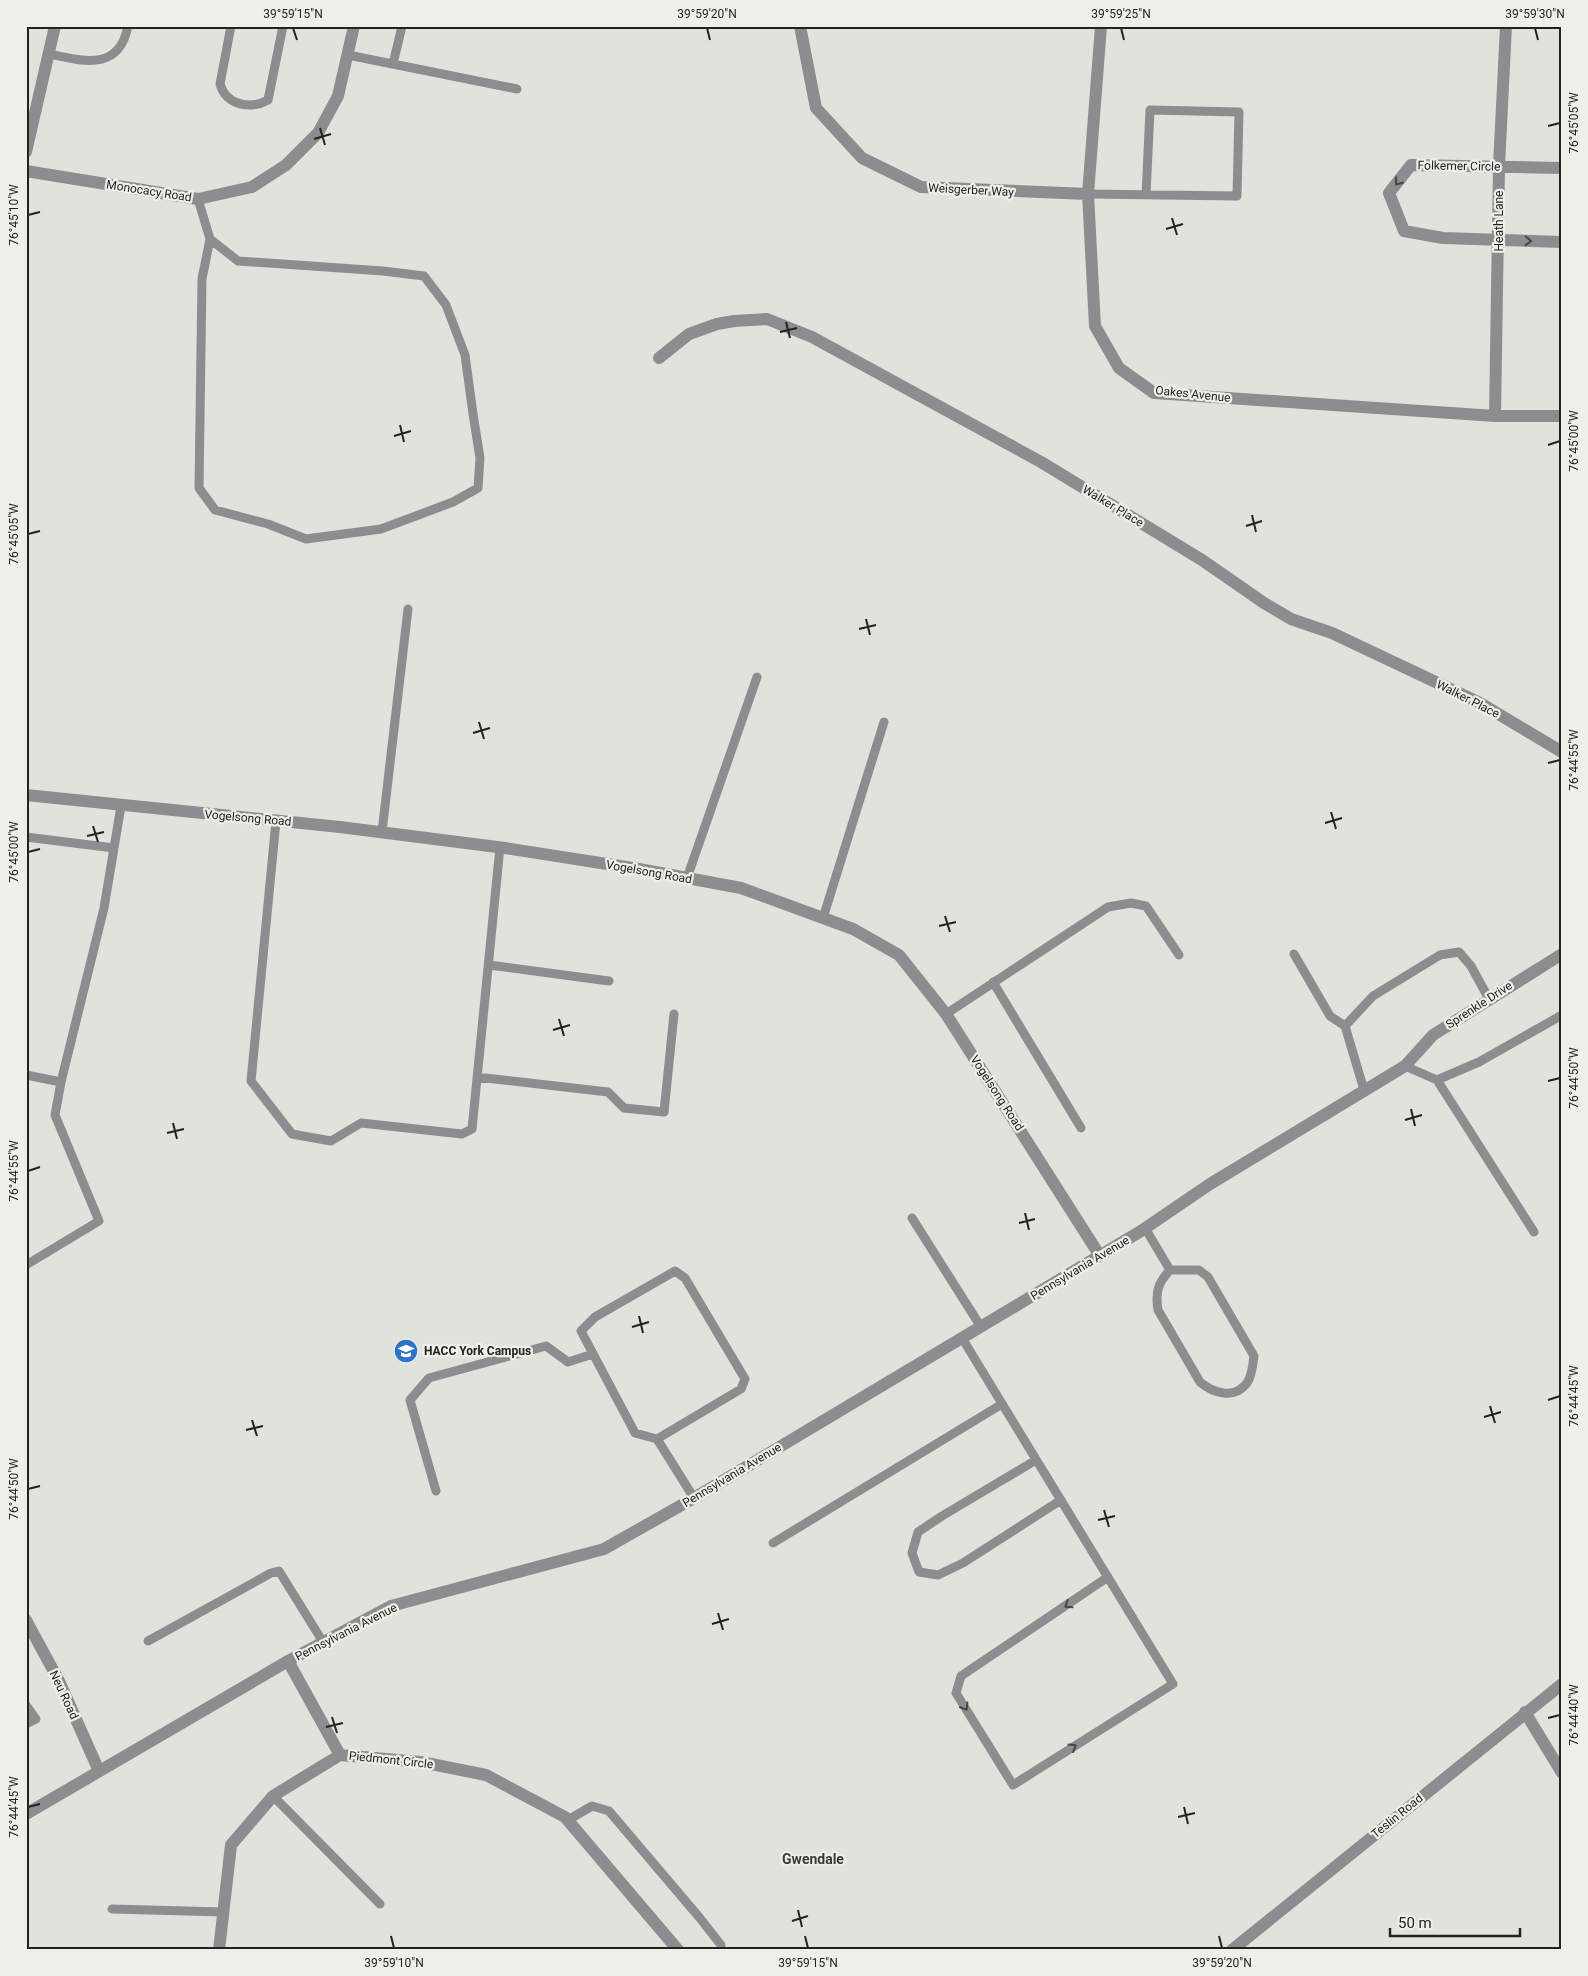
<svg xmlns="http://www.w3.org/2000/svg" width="1588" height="1976" font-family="Roboto,sans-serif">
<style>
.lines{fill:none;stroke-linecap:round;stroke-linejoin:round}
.lane{stroke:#8c8d8f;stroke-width:9}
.street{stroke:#8c8d8f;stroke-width:12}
.oneway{stroke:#474748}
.ticks{fill:none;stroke:#222221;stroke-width:2}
.labels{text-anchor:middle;stroke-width:4.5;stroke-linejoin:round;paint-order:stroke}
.street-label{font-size:12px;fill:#222221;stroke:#efefea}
.poi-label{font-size:12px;font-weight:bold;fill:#222221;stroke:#efefea;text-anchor:start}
.neighbourhood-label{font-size:14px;font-weight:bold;fill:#3a3a36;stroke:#efefea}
.neatline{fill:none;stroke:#222221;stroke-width:2}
.ticks-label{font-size:12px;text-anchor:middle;fill:#222221}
</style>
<rect width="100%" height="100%" fill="#e2e2dd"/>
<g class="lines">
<path class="lane" d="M 231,26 L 220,84 C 226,105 250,110 268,100 L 283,26
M 49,54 C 83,61 119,72 128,26
M 348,55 L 517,89
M 393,64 L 402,26
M 1088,194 L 1237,196 L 1239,112 L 1150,110 L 1146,195
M 198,199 L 210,239 L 202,279 L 199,488 L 215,510 L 268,524 L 306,539 L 381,529 L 453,502 L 478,488 L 480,458 L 473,414 L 465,355 L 446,305 L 424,276 L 383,271 L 238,261 L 210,239
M 276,821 L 251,1081 L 292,1134 L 331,1141 L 361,1123 L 462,1134 L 472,1129 L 500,847
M 382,832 L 408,609
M 26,837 L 114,848
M 687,878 L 757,677
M 823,918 L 884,722
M 1294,954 L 1330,1016 L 1345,1026
M 489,965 L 609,981
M 993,982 L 1081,1128
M 946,1014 L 1108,907 L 1131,903 L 1146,906 L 1179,955
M 1405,1066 L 1437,1080 L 1479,1062 L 1562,1015
M 26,1075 L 61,1082 L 104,908 L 121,806
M 477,1077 L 608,1092 L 624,1108 L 664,1112 L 674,1014
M 1437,1080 L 1534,1232
M 1364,1090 L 1345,1026 L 1373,996 L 1440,955 L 1459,952 L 1471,966 L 1489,999
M 912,1218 L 981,1327
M 1145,1228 L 1170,1270 L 1199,1270 L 1208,1277 L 1254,1356 C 1253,1364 1252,1376 1247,1383 C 1234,1400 1213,1393 1200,1382 L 1158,1310 C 1155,1292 1158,1283 1170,1270
M 26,1265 L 99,1221 L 55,1115 L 61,1082
M 962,1338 L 1173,1684 L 1013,1785 L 956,1693 L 961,1676 L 1108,1577
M 657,1439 L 741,1389 L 745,1379 L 685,1278 L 675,1271 L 595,1317 L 581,1331 L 635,1433 L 657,1439 L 694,1498
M 1036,1460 L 942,1516 L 918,1532 L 912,1553 L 919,1572 L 938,1575 L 963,1563 L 1061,1500
M 436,1491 L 410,1400 L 429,1378 L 546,1346 L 568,1362 L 593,1354
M 773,1543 L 1002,1404
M 148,1641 L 271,1573 L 279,1571 L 323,1642
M 26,1705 L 36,1719 L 26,1724
M 273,1796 L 380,1904
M 568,1820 L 592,1806 L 609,1811 L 699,1917 L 721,1945 L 721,1950
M 112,1909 L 224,1912"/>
<path class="street" d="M 800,26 L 816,108 L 862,158 L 921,187 L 1088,194
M 1101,26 L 1088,194 L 1095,326 L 1119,368 L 1154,393 L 1495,416 L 1562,416
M 26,152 L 55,26
M 1562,168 L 1411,165 L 1389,193 L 1404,231 L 1443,238 L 1562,242
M 26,171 L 198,199 L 252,187 L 286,165 L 318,133 L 338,96 L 354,26
M 659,358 L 689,334 L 717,324 L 734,321 L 767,319 L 812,337 L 1041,462 L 1202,560 L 1264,603 L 1291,619 L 1332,633 L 1480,703 L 1562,752
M 1495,416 L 1499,166 L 1506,26
M 26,795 L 340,827 L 505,848 L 639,869 L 741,888 L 853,929 L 899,955 L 946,1014 L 1100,1256
M 26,1620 L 59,1681 L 99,1771
M 288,1661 L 340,1755
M 1525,1712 L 1562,1773
M 26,1814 L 288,1661 L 391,1606 L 604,1549 L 694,1498 L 1141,1231 L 1210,1184 L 1405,1066 L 1433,1035 L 1562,954
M 219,1950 L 231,1845 L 273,1796 L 340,1755 L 421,1762 L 486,1775 L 565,1817 L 678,1950
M 1232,1950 L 1562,1684"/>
</g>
<defs><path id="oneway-chevron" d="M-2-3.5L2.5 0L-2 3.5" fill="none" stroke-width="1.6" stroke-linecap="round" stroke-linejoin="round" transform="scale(1.25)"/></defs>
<g class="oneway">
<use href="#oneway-chevron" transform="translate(1398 182) rotate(128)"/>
<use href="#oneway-chevron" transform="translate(1528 241) rotate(2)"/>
<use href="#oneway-chevron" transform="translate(1068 1605) rotate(146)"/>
<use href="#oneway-chevron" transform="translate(965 1707) rotate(58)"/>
<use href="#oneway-chevron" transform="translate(1073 1747) rotate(-32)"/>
</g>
<path class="ticks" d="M 293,28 L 297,40M 707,28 L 710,40M 1121,28 L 1124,40M 1535,28 L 1538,40M 1548,126 L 1560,123M 320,128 L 325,145M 314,139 L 331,134M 28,215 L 40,212M 1172,218 L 1177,235M 1166,229 L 1183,224M 786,322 L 790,338M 780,332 L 797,328M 400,425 L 404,442M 394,436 L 411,431M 1548,445 L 1560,441M 1252,515 L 1256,532M 1246,526 L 1262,521M 28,534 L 40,531M 866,619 L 870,635M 859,629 L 876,625M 479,722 L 484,739M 473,733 L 490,728M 1548,763 L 1560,760M 1331,812 L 1336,829M 1325,823 L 1342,818M 93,826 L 98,842M 87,836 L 104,832M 28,852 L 40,849M 945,916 L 950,932M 939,926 L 956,922M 559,1019 L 564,1036M 553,1030 L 570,1025M 1548,1081 L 1560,1078M 1411,1109 L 1415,1126M 1405,1120 L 1422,1115M 173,1123 L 177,1139M 167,1133 L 184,1129M 28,1171 L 40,1167M 1025,1213 L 1029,1230M 1019,1223 L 1035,1219M 639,1316 L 643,1333M 632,1327 L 649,1322M 1548,1400 L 1560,1396M 1490,1406 L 1495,1423M 1484,1417 L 1501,1412M 252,1420 L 257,1436M 246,1430 L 263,1426M 28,1489 L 40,1486M 1104,1510 L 1109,1527M 1098,1520 L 1115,1516M 718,1613 L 723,1630M 712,1624 L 729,1619M 332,1717 L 337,1733M 1548,1718 L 1560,1715M 326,1727 L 343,1723M 28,1807 L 40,1804M 1184,1807 L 1188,1824M 1178,1817 L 1195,1813M 798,1910 L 802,1927M 792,1921 L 808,1916M 391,1936 L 394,1948M 805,1936 L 808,1948M 1219,1936 L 1222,1948"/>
<defs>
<g id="university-disc" transform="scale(1.25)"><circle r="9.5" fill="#2c74c5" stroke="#efefea"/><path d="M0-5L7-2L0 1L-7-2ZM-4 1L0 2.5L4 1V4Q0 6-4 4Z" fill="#fff"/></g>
</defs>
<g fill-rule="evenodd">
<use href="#university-disc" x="406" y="1351"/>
</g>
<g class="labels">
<g class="street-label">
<text transform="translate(1459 166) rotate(1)" y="4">Folkemer Circle</text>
<text transform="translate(971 190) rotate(3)" y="4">Weisgerber Way</text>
<text transform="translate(149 191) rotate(9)" y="4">Monocacy Road</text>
<text transform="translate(1499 221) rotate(-90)" y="4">Heath Lane</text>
<text transform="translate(1193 394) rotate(6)" y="4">Oakes Avenue</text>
<text transform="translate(1113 506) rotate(31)" y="4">Walker Place</text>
<text transform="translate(1468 699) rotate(27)" y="4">Walker Place</text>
<text transform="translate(248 818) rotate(5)" y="4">Vogelsong Road</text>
<text transform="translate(649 872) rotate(10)" y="4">Vogelsong Road</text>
<text transform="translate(1479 1005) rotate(-33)" y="4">Sprenkle Drive</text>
<text transform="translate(997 1093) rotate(57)" y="4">Vogelsong Road</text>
<text transform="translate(1080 1268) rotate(-31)" y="4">Pennsylvania Avenue</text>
<text transform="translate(732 1475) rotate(-31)" y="4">Pennsylvania Avenue</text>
<text transform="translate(346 1632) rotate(-27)" y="4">Pennsylvania Avenue</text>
<text transform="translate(64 1695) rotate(65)" y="4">Neu Road</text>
<text transform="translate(391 1760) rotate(6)" y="4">Piedmont Circle</text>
<text transform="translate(1397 1816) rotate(-39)" y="4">Teslin Road</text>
</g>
<g class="poi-label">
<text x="424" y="1355">HACC York Campus</text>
</g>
<g class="neighbourhood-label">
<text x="813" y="1864">Gwendale</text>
</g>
</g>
<rect width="1588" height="1976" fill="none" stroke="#efefea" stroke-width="55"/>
<path d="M1390 1928v8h130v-8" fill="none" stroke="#222221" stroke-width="2.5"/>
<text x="1398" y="1928" font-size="15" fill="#222221" stroke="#efefea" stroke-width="4" paint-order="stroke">50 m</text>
<rect x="28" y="28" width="1532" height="1920" class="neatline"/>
<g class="ticks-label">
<text x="293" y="18">39°59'15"N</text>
<text x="707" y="18">39°59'20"N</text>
<text x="1121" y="18">39°59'25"N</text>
<text x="1535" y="18">39°59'30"N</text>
<text transform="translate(1574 123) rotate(-90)" y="4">76°45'05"W</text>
<text transform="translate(14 215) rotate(-90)" y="4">76°45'10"W</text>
<text transform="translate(1574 441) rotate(-90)" y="4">76°45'00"W</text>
<text transform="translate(14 534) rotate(-90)" y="4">76°45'05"W</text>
<text transform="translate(1574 760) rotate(-90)" y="4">76°44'55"W</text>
<text transform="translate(14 852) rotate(-90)" y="4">76°45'00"W</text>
<text transform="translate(1574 1078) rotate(-90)" y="4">76°44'50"W</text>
<text transform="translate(14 1171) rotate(-90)" y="4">76°44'55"W</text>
<text transform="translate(1574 1396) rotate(-90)" y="4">76°44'45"W</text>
<text transform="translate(14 1489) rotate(-90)" y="4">76°44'50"W</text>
<text transform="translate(1574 1715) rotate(-90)" y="4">76°44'40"W</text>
<text transform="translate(14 1807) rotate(-90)" y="4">76°44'45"W</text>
<text x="394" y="1967">39°59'10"N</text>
<text x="808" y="1967">39°59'15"N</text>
<text x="1222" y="1967">39°59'20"N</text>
</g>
</svg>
